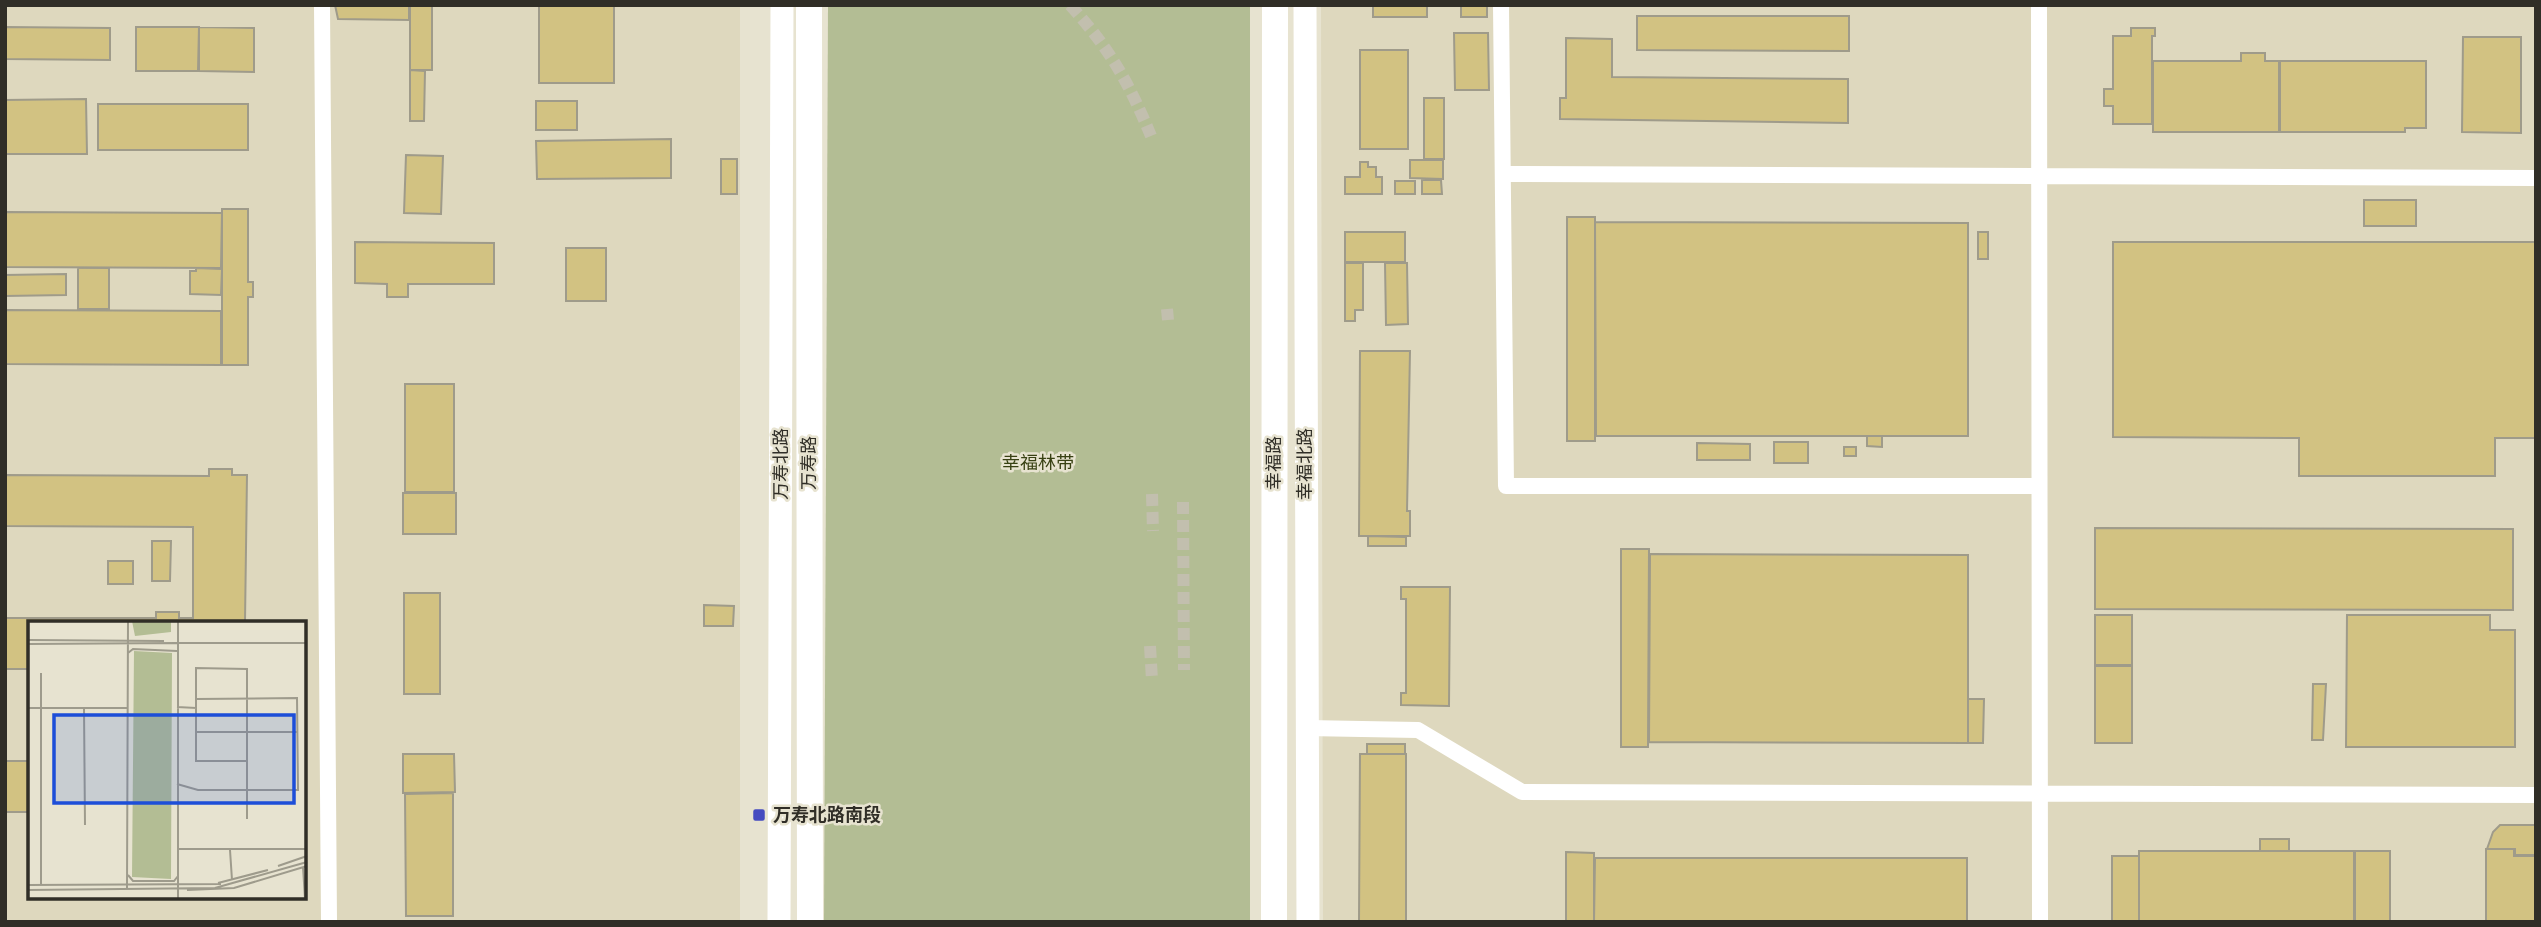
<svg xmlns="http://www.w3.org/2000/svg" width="2541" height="927" font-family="Ubuntu,'Noto Sans SC',sans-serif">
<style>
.built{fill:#ded8be;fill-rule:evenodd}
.green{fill:#b3bd94}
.building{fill:#d2c282;stroke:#9f9b8a;stroke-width:2}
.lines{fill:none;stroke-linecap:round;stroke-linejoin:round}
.pedestrian-tunnel{stroke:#c2bfae;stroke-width:12;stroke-dasharray:12 6;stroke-linecap:butt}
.minor{stroke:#fff;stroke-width:16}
.secondary{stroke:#fff;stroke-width:23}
.primary{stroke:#fff;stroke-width:26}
.poi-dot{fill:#454bc0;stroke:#e7e3d0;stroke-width:2.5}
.labels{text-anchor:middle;stroke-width:5;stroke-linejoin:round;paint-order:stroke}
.street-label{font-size:18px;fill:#302e27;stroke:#e7e3d0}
.park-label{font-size:18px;fill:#384113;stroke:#e7e3d0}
.poi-label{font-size:18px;font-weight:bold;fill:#302e27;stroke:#e7e3d0;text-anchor:start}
.inset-road{fill:none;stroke:#9e9b8c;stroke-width:2}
.view{fill:#1d4ed8;fill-opacity:0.15;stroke:#1d4ed8;stroke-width:3.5}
.inset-edge{fill:none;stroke:#302e27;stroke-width:3.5}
</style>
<rect width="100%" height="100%" fill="#e7e3d0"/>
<path class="built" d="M 5,5 L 740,5 L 740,922 L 5,922 ZM 30,622 L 304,622 L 304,897 L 30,897 Z
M 1321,5 L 2536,5 L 2536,922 L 1323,922 Z"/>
<path class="green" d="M 828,5 L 1250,5 L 1250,922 L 824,922 Z"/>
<path class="building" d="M 335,5 L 409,5 L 409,20 L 338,19 Z
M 410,5 L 432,5 L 432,70 L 410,70 Z
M 539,5 L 614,5 L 614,83 L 539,83 Z
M 1373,5 L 1427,5 L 1427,17 L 1373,17 Z
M 1461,5 L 1487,5 L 1487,17 L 1461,17 Z
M 1637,16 L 1849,16 L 1849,51 L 1637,50 Z
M 5,27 L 110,28 L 110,60 L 5,59 Z
M 136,27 L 199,27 L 198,71 L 136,71 Z
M 199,27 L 254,28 L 254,72 L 199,71 Z
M 2131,28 L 2155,28 L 2155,36 L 2152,36 L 2152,124 L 2113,124 L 2113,106 L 2104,106 L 2104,89 L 2113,89 L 2113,36 L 2131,36 Z
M 1454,33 L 1488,33 L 1489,90 L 1455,90 Z
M 2463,37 L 2521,37 L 2521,133 L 2462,132 Z
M 1566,38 L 1612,39 L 1612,77 L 1848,79 L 1848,123 L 1560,119 L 1560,98 L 1566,98 Z
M 1360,50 L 1408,50 L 1408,149 L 1360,149 Z
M 2241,53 L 2265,53 L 2265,61 L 2279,61 L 2279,132 L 2153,132 L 2153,61 L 2241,61 Z
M 2280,61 L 2426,61 L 2426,128 L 2405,128 L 2405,132 L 2280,132 Z
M 410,70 L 425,71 L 424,121 L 410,121 Z
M 1424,98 L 1444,98 L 1444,159 L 1424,159 Z
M 86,99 L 87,154 L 5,154 L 5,100 Z
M 536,101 L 577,101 L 577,130 L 536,130 Z
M 98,104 L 248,104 L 248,150 L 98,150 Z
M 671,139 L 671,178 L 537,179 L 536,141 Z
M 406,155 L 443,156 L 441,214 L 404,213 Z
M 721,159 L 737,159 L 737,194 L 721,194 Z
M 1410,160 L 1443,160 L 1443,179 L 1410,178 Z
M 1360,162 L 1368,162 L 1368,167 L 1376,167 L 1376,177 L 1382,177 L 1382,194 L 1345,194 L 1345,177 L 1360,177 Z
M 1422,180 L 1441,180 L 1442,194 L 1422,194 Z
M 1395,181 L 1415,181 L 1415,194 L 1395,194 Z
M 2364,200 L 2416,200 L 2416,226 L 2364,226 Z
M 222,209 L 248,209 L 248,282 L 253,282 L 253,297 L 248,297 L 248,365 L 222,365 Z
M 5,212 L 222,213 L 221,268 L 5,267 Z
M 1567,217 L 1595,217 L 1595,441 L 1567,441 Z
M 1595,222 L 1968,223 L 1968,436 L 1596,436 Z
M 1345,232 L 1405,232 L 1405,262 L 1345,262 Z
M 1978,232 L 1988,232 L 1988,259 L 1978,259 Z
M 355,242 L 494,243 L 494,284 L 408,284 L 408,297 L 387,297 L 387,284 L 355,283 Z
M 2113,242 L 2536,242 L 2536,438 L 2495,438 L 2495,476 L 2299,476 L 2299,438 L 2113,437 Z
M 566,248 L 606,248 L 606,301 L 566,301 Z
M 1345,263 L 1363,263 L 1363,310 L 1355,310 L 1355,321 L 1345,321 Z
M 1385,263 L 1407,263 L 1408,324 L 1386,325 Z
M 78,268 L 109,268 L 109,309 L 78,309 Z
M 196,268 L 222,269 L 221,295 L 190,294 L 190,271 L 196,271 Z
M 66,274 L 66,295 L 5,296 L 5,275 Z
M 5,310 L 221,311 L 221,365 L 5,364 Z
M 1360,351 L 1410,351 L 1407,511 L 1410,511 L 1410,536 L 1359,536 Z
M 405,384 L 454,384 L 454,492 L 405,492 Z
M 1867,436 L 1882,436 L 1882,447 L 1867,446 Z
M 1774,442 L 1808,442 L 1808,463 L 1774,463 Z
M 1697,443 L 1750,444 L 1750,460 L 1697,460 Z
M 1844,447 L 1856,447 L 1856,456 L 1844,456 Z
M 209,469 L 232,469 L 232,475 L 247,475 L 245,622 L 30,622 L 30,669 L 5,669 L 5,618 L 156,618 L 156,612 L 179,612 L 179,618 L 193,618 L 193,527 L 5,526 L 5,475 L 209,476 Z
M 403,493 L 456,493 L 456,534 L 403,534 Z
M 2095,528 L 2513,529 L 2513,610 L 2095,609 Z
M 1368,536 L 1406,537 L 1406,546 L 1368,546 Z
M 152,541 L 171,541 L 170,581 L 152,581 Z
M 1621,549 L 1649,549 L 1648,747 L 1621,747 Z
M 1650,554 L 1968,555 L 1968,743 L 1649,742 Z
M 108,561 L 133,561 L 133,584 L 108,584 Z
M 1401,587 L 1450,587 L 1449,706 L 1401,705 L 1401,693 L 1406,693 L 1406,599 L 1401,599 Z
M 404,593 L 440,593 L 440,694 L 404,694 Z
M 704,605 L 734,606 L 733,626 L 704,626 Z
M 2095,615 L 2132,615 L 2132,665 L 2095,665 Z
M 2347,615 L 2490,615 L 2490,630 L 2515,630 L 2515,747 L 2346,747 Z
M 2095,666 L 2132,666 L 2132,743 L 2095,743 Z
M 2313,684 L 2326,684 L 2323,740 L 2312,740 Z
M 1968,699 L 1984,699 L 1983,743 L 1968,743 Z
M 1367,744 L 1405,744 L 1405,754 L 1367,754 Z
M 403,754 L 454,754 L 455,792 L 403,793 Z
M 1360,754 L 1406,754 L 1406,922 L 1359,922 Z
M 5,761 L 30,761 L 30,812 L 5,812 Z
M 453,793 L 453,916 L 406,916 L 405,794 Z
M 2500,825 L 2536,825 L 2536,855 L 2515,855 L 2515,849 L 2487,849 L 2493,832 Z
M 2260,839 L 2289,839 L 2289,851 L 2260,851 Z
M 2486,849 L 2514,849 L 2514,856 L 2536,856 L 2536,922 L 2486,922 Z
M 2139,851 L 2354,851 L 2354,922 L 2139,922 Z
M 2355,851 L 2390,851 L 2390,922 L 2355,922 Z
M 1566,852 L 1594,853 L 1594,922 L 1566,922 Z
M 2112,856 L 2139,856 L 2139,922 L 2112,922 Z
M 1595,858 L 1967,858 L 1967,922 L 1594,922 Z"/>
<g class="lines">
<path class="pedestrian-tunnel" d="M 1070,5 C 1110,49 1128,81 1151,136
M 1167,309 L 1168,320
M 1152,494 L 1153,531
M 1183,502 L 1184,670
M 1150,646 L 1152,680"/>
<path class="minor" d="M 322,5 L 329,922
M 1501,5 L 1506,486 L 2039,486
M 2039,5 L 2040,922
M 1503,174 L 2536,178
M 1306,728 L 1418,730 L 1522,792 L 2536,795"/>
<path class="secondary" d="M 1305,5 L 1308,922
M 779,922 L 782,5"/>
<path class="primary" d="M 809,5 L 810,922
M 1274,922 L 1275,5"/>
</g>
<rect class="poi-dot" x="752" y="808" width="14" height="14" rx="3.5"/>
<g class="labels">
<g class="street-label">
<text transform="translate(809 463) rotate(-90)" y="6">万寿路</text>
<text transform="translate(1274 463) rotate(-90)" y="6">幸福路</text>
<text transform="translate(781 464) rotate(-90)" y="6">万寿北路</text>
<text transform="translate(1305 464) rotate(-90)" y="6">幸福北路</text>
</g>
<g class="park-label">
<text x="1038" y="469">幸福林带</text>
</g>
<g class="poi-label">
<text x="773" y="821">万寿北路南段</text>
</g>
</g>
<g transform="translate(28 621)">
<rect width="278" height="278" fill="#e7e3d0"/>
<path d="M 104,0 L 143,0 L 143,11 L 107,15 ZM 106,30 L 144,32 L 143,258 L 104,256 Z" fill="#b3bd94"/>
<path class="inset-road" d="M 0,19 L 136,20M 151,22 L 279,22M 0,23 L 149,22M 100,32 L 105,28 L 149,30M 149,86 L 168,87 L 168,47 L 219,48 L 219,198M 0,87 L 100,87M 56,87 L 57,204M 168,88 L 168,140 L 219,140M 168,111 L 270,111M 149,163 L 170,169 L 270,169 L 269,77 L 168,78M 151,228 L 279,228M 202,229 L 204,259M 250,245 L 279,235M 275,246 L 277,278M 100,254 L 105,260 L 146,260 L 150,255M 190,262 L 240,249M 0,264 L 193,263M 13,264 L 13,52M 99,267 L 100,0M 0,269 L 187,267 L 279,241M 159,269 L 206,267 L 279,245M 100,278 L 150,278 L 150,0"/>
<path class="view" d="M 26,94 L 266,94 L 266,182 L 26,182 Z"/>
<rect width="278" height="278" class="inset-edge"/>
</g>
<rect width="2541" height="927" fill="none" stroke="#302e27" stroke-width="14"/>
</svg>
